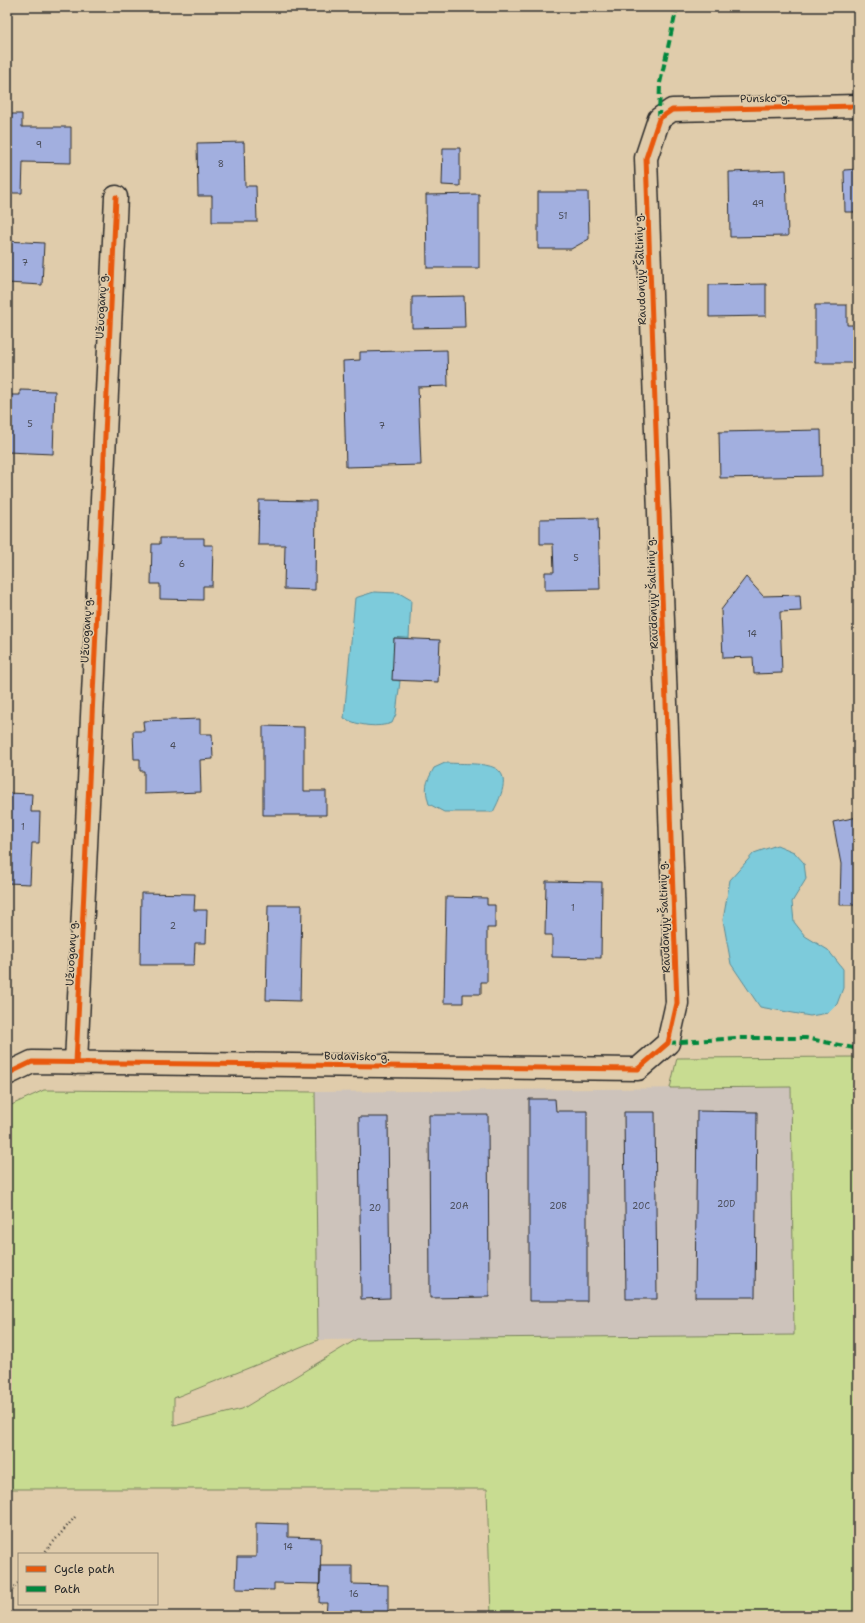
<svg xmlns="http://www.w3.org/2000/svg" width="865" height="1623" font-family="'Shantell Sans',sans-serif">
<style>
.built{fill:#cdc3bb}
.green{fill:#c8dc91;stroke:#7a845e}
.water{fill:#7dcbdb;stroke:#5c8b95}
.building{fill:#a2afdf;stroke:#2b2b2b}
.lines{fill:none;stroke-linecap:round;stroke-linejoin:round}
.minor-casing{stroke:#2b2b2b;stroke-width:25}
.path{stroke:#2b2b2b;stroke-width:2.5;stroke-dasharray:1 3;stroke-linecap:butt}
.minor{stroke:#e0ccab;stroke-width:22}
.quiet{stroke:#00873e;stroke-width:4;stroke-dasharray:8 4;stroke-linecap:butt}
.cycleway-casing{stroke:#e0ccab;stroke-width:8}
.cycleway{stroke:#e8590c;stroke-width:5}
.labels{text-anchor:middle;stroke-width:3;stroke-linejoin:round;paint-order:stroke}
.number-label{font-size:9px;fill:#494c58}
.street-label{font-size:11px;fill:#2b2b2b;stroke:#e0ccab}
</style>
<rect width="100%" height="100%" fill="#e0ccab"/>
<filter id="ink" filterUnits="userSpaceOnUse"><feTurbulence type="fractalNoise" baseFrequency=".025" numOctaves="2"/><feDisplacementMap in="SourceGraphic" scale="8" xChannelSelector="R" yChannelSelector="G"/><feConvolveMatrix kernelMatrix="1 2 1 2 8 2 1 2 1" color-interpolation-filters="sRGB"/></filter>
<g filter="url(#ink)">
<path class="built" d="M 791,1087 L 794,1335 L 318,1340 L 315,1092 Z"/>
<path class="green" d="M 858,1057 L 858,1616 L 491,1616 L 487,1489 L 7,1489 L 7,1107 L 44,1090 L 315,1092 L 318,1340 L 174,1398 L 174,1426 L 242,1409 L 357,1339 L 794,1335 L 791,1087 L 670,1088 L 677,1058 Z"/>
<path class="water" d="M 374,592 L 399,593 L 411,600 L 409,638 L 394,638 L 393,680 L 400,681 L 396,714 L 392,723 C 378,728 358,726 344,718 L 355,598 Z
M 445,763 C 485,765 522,758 493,812 L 444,812 L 429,804 C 424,787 426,783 434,768 Z
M 777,845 L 794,852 L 804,863 L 806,879 L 792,902 L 794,922 L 805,936 L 828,950 L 843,969 L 843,988 L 837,1004 L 828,1013 L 810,1016 L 760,1007 L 731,964 L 723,920 L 730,880 L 754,853 Z"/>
<path class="building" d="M 7,114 L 22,114 L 22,127 L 71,127 L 71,163 L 23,162 L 22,193 L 7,193 Z
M 244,142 L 245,186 L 256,186 L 257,222 L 212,222 L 212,196 L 198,196 L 197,143 Z
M 443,148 L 460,148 L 460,186 L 442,185 Z
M 858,169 L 858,225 L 857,225 L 857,212 L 845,212 L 844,170 Z
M 786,170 L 788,236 L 730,237 L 729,172 Z
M 538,192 L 588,192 L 589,239 L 571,249 L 538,249 Z
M 479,194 L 479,268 L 427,268 L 426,195 Z
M 7,241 L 44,243 L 42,285 L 7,283 Z
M 766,284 L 766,316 L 709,317 L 709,285 Z
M 464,296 L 465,327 L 412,328 L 412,297 Z
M 815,305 L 847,305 L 847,325 L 858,325 L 858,363 L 815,363 Z
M 447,350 L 448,386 L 418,387 L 421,465 L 346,467 L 343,361 L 360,360 L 360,352 Z
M 20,390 L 55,391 L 53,454 L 7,452 L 7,395 L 20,395 Z
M 821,430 L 822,476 L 720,478 L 719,432 Z
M 259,500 L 316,501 L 315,590 L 284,589 L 285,545 L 258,545 Z
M 598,518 L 600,589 L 545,590 L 545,572 L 554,572 L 553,544 L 540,544 L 540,519 Z
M 160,538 L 204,538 L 204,545 L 213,545 L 212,586 L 203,586 L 203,600 L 160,599 L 160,584 L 151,584 L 152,544 L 160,544 Z
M 746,577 L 763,596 L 800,595 L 801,611 L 780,612 L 782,673 L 754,674 L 753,657 L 723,658 L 721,610 Z
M 394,638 L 440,640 L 438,682 L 392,680 Z
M 200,719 L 200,734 L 212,734 L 213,759 L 200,760 L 201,792 L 144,794 L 144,771 L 140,771 L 140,759 L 134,759 L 133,731 L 144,731 L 143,721 Z
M 263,726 L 304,727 L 304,791 L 326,791 L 326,815 L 263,815 Z
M 7,793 L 32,794 L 31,812 L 40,812 L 39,843 L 32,843 L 30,884 L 7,883 Z
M 858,817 L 858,905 L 840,905 L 841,864 L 833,822 Z
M 546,881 L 602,882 L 601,958 L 552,957 L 552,935 L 545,935 Z
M 141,893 L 195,894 L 194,910 L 207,910 L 206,943 L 195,943 L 194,965 L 140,965 Z
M 446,897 L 487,898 L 487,905 L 495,905 L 495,928 L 487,928 L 487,982 L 481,982 L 481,994 L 463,994 L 463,1003 L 444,1003 Z
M 268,905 L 302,905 L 300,1001 L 266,1000 Z
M 529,1099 L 555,1099 L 556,1111 L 587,1111 L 587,1301 L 529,1301 Z
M 697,1111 L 757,1112 L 755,1297 L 695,1297 Z
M 624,1112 L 655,1112 L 657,1299 L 626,1299 Z
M 429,1115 L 488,1115 L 489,1297 L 430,1298 Z
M 359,1117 L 388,1117 L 390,1298 L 361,1299 Z
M 256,1523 L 288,1524 L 288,1537 L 321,1538 L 320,1584 L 274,1583 L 274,1590 L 236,1589 L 237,1557 L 256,1557 Z
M 320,1566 L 352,1566 L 352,1584 L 388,1585 L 388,1616 L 326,1616 L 327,1603 L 319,1603 Z"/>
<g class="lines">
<g class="minor-casing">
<path id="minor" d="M 76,1063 L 116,197
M 7,1074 L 32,1062 L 638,1069 L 668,1043 L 677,1003 L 646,158 L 659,119 L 672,110 L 858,106"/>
</g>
<path class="path" d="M 43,1554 L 75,1517
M 7,1596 L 19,1582"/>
<use href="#minor" class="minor"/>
<path class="quiet" d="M 659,119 L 660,83 L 677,7
M 668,1043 L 736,1038 L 806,1038 L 858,1049"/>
<g class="cycleway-casing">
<path id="cycleway" d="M 76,1063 L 116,197
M 7,1074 L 32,1062 L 638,1069 L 668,1043 L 677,1003 L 646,158 L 659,119 L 672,110 L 858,106"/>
</g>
<use href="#cycleway" class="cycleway"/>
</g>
</g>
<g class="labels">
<g class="number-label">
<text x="39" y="148">9</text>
<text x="221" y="167">8</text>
<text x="758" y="207">49</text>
<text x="563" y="219">51</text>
<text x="25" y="266">7</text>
<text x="30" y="427">5</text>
<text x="382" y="429">7</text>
<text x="576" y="561">5</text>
<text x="182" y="567">6</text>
<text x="752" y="637">14</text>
<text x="173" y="749">4</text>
<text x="23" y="830">1</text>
<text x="573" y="911">1</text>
<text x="173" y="929">2</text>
<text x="726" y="1207">20D</text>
<text x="459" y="1209">20A</text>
<text x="558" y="1209">20B</text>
<text x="641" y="1209">20C</text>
<text x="375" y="1211">20</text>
<text x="288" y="1550">14</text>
<text x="354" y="1597">16</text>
</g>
<g class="street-label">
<text transform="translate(765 98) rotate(-1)" y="4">Punsko g.</text>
<text transform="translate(640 269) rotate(-92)" y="4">Raudonųjų Šaltinių g.</text>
<text transform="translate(101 306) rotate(-87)" y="4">Užuoganų g.</text>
<text transform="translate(652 593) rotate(-92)" y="4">Raudonųjų Šaltinių g.</text>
<text transform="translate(86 630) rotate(-87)" y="4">Užuoganų g.</text>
<text transform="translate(664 917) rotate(-92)" y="4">Raudonųjų Šaltinių g.</text>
<text transform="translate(71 953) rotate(-87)" y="4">Užuoganų g.</text>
<text transform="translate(357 1056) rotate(1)" y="4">Budavisko g.</text>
</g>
</g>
<rect width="865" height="1623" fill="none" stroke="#e0ccab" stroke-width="24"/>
<rect x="12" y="12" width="841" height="1599" fill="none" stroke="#2b2b2b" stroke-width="1.5" filter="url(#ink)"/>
<rect x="18" y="1553" width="140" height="52" fill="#e0ccab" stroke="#988c78"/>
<rect x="26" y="1566" width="20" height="6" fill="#e8590c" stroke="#988c78"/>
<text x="54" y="1573" font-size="12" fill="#2b2b2b">Cycle path</text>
<rect x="26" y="1586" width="20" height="6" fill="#00873e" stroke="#988c78"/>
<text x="54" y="1593" font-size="12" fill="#2b2b2b">Path</text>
</svg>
